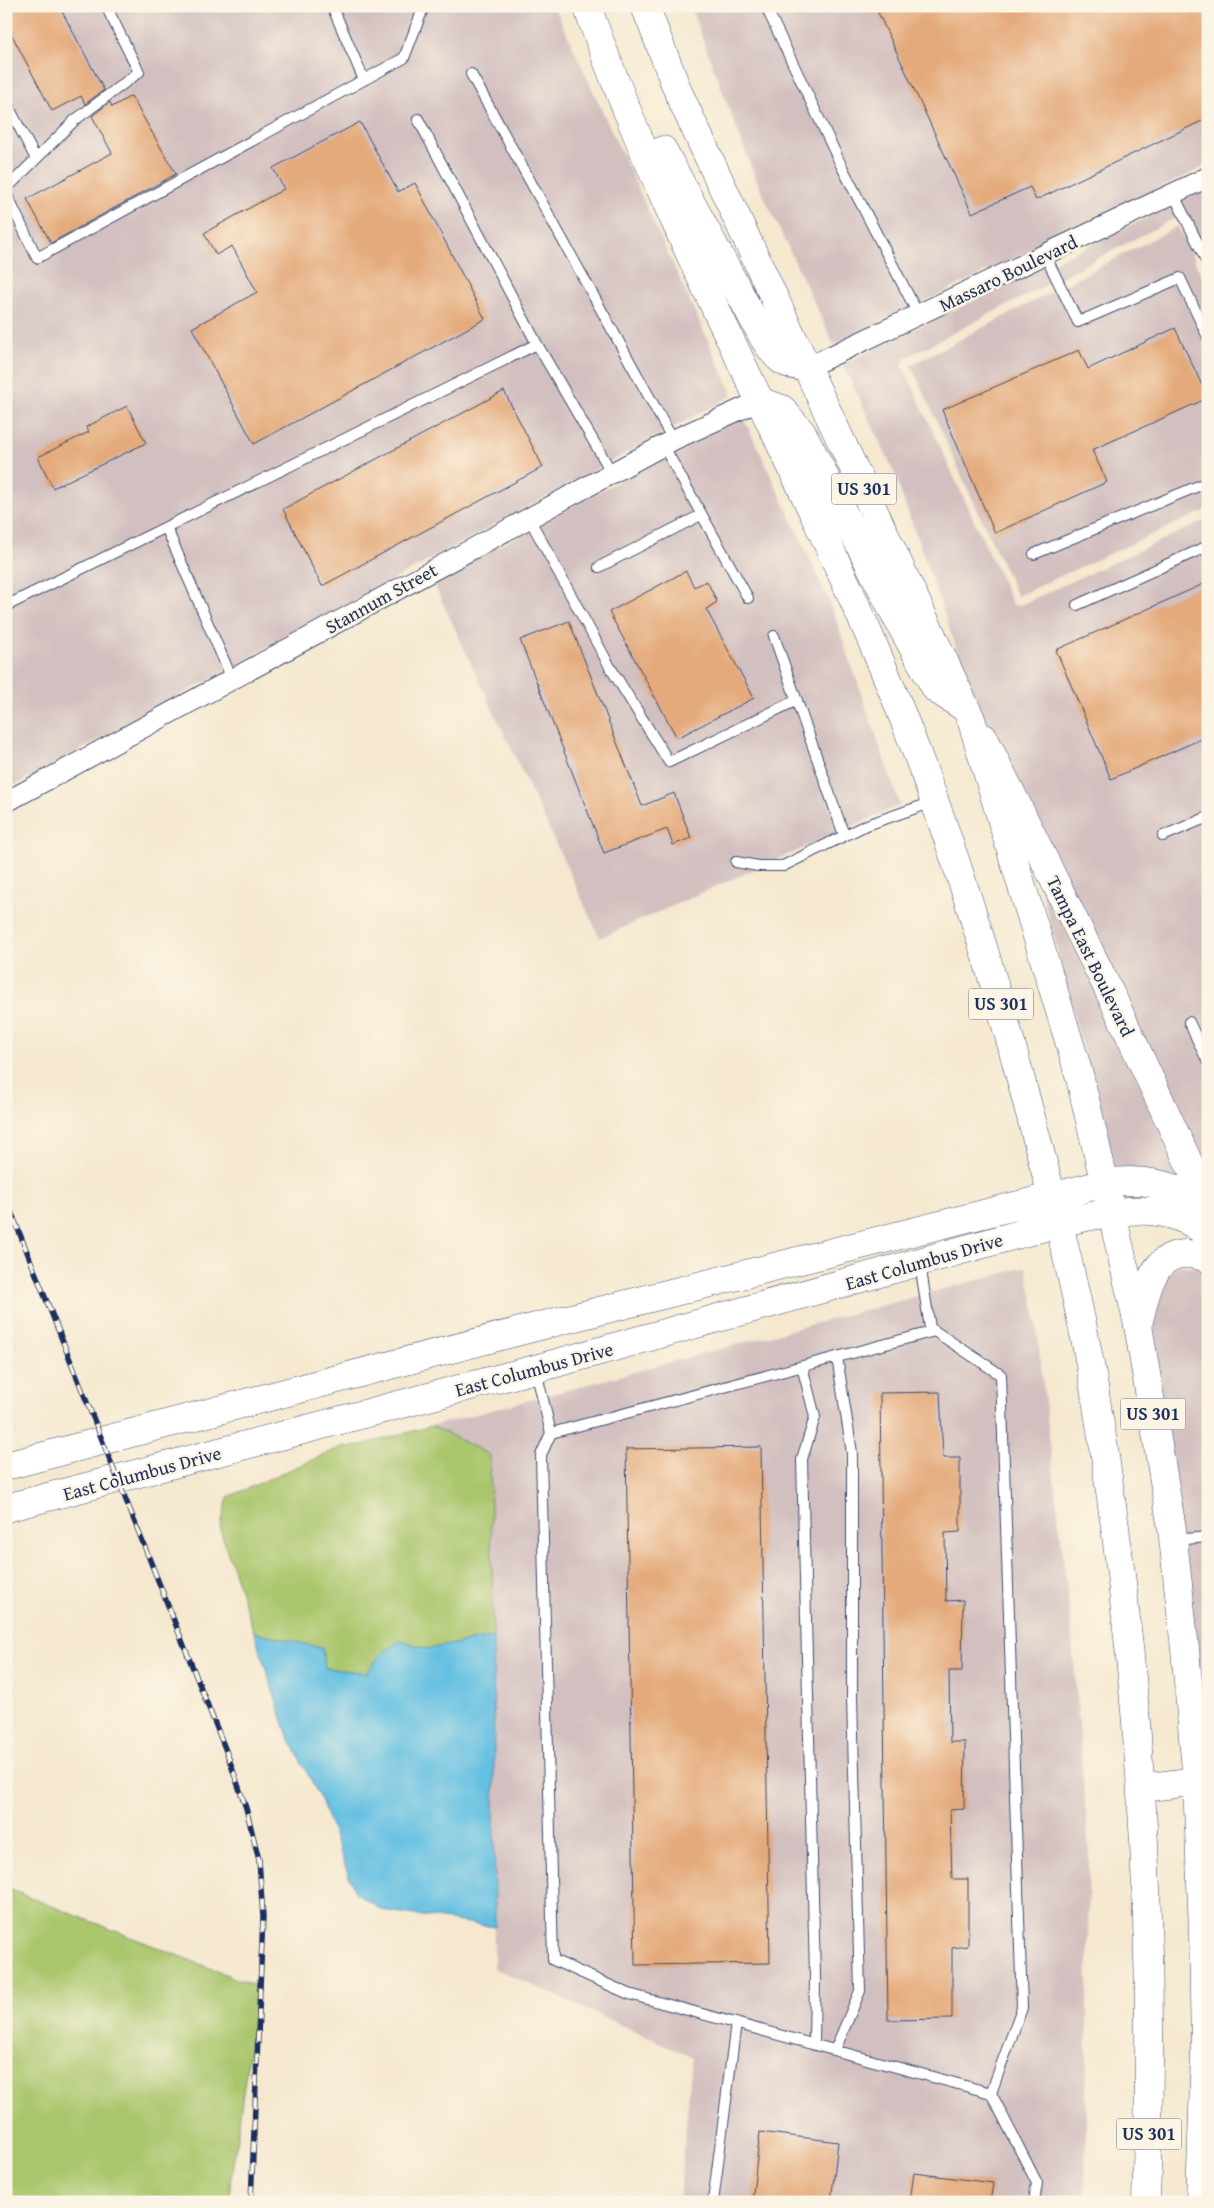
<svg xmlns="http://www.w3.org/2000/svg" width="1214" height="2208" font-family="'Gentium Book Plus',serif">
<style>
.industrial{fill:#d2bfbf}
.green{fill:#aac66d;stroke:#627a66}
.water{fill:#64c0e2;stroke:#4078a0}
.building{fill:#e4aa7b}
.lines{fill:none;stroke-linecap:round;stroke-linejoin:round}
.lane-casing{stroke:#3c4b6f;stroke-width:12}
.street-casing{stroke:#3c4b6f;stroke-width:22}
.secondary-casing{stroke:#3c4b6f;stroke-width:29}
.primary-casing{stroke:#3c4b6f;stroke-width:29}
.lane{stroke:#fff;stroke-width:10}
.street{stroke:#fff;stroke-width:20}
.secondary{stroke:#fff;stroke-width:28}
.primary{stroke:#fff;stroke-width:28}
.rail-casing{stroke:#1b2f5e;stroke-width:5.5}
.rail{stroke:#fcf5e5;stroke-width:4;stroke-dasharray:11;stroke-linecap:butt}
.labels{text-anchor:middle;stroke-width:5;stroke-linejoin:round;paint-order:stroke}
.shield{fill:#fcf5e5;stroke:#5e6a86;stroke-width:1}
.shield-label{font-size:18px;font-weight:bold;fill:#1b2f5e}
.street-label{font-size:19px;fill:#1b2f5e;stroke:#fcf5e5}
</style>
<rect width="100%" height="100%" fill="#fcf5e5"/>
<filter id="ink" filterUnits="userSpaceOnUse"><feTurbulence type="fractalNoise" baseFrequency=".02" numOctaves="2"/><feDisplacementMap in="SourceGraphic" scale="10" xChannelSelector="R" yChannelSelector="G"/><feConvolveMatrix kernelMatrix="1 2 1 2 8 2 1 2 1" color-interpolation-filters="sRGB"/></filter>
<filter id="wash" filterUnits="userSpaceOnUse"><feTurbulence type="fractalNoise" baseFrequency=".0096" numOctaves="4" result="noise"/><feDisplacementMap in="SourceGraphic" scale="20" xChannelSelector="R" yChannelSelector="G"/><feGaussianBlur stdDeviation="1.12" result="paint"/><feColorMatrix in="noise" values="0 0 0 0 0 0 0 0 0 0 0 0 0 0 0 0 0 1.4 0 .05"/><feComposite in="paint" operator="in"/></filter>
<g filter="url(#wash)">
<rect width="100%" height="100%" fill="#f5e8cf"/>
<path class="industrial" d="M 6,6 L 554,6 L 733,395 L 6,790 Z
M 690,6 L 1208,6 L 1208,165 L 834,345 L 755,177 Z
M 1208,188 L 1208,267 L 1182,217 L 1177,217 L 907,357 L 902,364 L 1013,605 L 1020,605 L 1208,519 L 1208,1182 L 1040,827 L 976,703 L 893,470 L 843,364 Z
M 1178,226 L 1208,288 L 1208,509 L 1017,596 L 911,365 Z
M 742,414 L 829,600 L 900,805 L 600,938 L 433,582 Z
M 1038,876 L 1103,1002 L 1185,1180 L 1114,1171 Z
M 1178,1265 L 1208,1269 L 1208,1806 L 1149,1320 L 1159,1283 Z
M 1026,1267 L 1034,1305 L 1071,1626 L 1089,1853 L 1085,2202 L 679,2202 L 692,2057 L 494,1968 L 490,1456 L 432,1426 Z"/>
<path class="green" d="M 432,1426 L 490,1455 L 493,1637 L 427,1649 L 401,1640 L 382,1653 L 366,1673 L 325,1668 L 322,1648 L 254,1632 L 220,1529 L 228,1497 L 344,1446 L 353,1447 Z
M 6,1888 L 258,1987 L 230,2186 L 230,2202 L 6,2202 Z"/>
<path class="water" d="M 254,1632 L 322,1648 L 325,1668 L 366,1673 L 382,1653 L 401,1640 L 427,1649 L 493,1637 L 495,1927 L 382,1910 L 355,1892 L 321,1800 L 287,1734 Z"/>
<g id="blocks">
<path class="building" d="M 6,6 L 59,6 L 104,90 L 85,104 L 81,96 L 52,111 L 6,24 Z
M 875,6 L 1208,6 L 1208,118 L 1036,200 L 1030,187 L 972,213 Z
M 131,96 L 176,174 L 51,243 L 27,199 L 112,153 L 92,116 L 110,102 L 112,107 Z
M 360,122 L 398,192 L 415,183 L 485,319 L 254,444 L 192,328 L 257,292 L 232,246 L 216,255 L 204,233 L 284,189 L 273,168 Z
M 1175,328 L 1208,398 L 1092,450 L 1107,482 L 995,533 L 942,410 L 1079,350 L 1088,369 Z
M 504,391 L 543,467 L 322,586 L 283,509 Z
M 127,406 L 146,443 L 53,488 L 38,457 L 89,432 L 86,427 Z
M 686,571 L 694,587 L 707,581 L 717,602 L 706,609 L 754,698 L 677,738 L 609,612 Z
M 1208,582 L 1208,736 L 1111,779 L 1056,650 Z
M 569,621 L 642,806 L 674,793 L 691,838 L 673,845 L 667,829 L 604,853 L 520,640 Z
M 940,1392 L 943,1458 L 960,1458 L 960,1532 L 945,1533 L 946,1601 L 963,1600 L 962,1671 L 949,1671 L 950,1742 L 965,1742 L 964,1809 L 950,1810 L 952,1879 L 968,1879 L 968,1946 L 952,1948 L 952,2019 L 888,2020 L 880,1393 Z
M 761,1447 L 770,1963 L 635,1965 L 626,1449 Z
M 760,2132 L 838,2142 L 831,2202 L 752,2202 Z
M 914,2173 L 993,2183 L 990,2202 L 910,2202 Z"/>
</g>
</g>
<g filter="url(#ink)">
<use href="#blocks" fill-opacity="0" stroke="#3c4b6f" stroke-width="1"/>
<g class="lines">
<g class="lane-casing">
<path id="lane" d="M 332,6 L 364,80
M 767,9 L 842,167 L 919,316
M 471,74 L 673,440
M 6,102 L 36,159
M 418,119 L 537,344 L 612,473
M 6,189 L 75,120 L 139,72 L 106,6
M 6,193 L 37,258 L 404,58 L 424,6
M 1173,193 L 1208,264
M 1045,255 L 1078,322 L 1180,278 L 1208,337
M 663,445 L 748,598
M 529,518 L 610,667 L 669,762 L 797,700
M 166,527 L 232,679
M 1034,554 L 1208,482
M 599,567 L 701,515
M 1077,605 L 1208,546
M 6,606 L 537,344
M 774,636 L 844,835
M 1163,836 L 1208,817
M 736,862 L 758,866 L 783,866 L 864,826 L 933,802
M 1189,1022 L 1208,1062
M 920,1264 L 930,1328 L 1001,1375 L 1022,2008 L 991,2093 L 1037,2183 L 1034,2202
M 802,1366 L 815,1417 L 802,1459 L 815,1976 L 814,2045
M 536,1371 L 551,1433 L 935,1331
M 551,1433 L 541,1455 L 553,1960 L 629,1994 L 991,2093
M 1174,1540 L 1208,1537
M 835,2050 L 860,1991 L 852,1698 L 852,1453 L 837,1357
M 713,2202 L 736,2023"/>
</g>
<g class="street-casing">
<path id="street" d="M 808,367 L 1208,177
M 6,802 L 673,440 L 759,401"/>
</g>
<g class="secondary-casing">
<path id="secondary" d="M 984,738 L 1112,997 L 1193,1172 L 1207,1210
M 1138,1325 C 1148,1285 1154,1240 1208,1258
M 6,1466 L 524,1330 L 1106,1183 C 1143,1177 1169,1185 1203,1199
M 6,1508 L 535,1369 L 1059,1223 C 1109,1212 1166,1197 1208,1235"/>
</g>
<g class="primary-casing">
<path id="primary" d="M 587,6 C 664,224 778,426 870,637 C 934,785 984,939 1025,1095 C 1050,1188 1075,1281 1092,1375 C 1139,1649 1157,1925 1146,2202
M 645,6 L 679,94 L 971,719 L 1079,1074 L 1138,1325 L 1172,1529 L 1185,1649 L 1197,1781 L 1203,1932 L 1205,2050 L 1200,2202
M 663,150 L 763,337 C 777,358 781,366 808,367
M 759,401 L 782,409 L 803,434 L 899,622 L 936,689 L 962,706
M 1142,1788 L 1197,1781"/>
</g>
<use href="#lane" class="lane"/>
<use href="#street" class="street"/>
<use href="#secondary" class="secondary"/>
<use href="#primary" class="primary"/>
<g class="rail-casing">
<path id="rail" d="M 6,1199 L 228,1756 L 246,1808 L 259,1860 L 263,1917 L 251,2202"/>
</g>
<use href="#rail" class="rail"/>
</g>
</g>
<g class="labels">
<g class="shield">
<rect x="831.5" y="473.5" width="65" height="31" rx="4"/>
<rect x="968.5" y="988.5" width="65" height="31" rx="4"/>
<rect x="1120.5" y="1398.5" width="65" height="31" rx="4"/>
<rect x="1116.5" y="2118.5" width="65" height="31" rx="4"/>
</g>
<g class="shield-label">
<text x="864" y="495">US 301</text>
<text x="1001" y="1010">US 301</text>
<text x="1153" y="1420">US 301</text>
<text x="1149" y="2140">US 301</text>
</g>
<g class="street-label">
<text transform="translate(1008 273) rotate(-26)" y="7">Massaro Boulevard</text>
<text transform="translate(381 598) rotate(-29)" y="7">Stannum Street</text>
<text transform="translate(1091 956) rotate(64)" y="7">Tampa East Boulevard</text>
<text transform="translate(924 1261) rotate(-16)" y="7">East Columbus Drive</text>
<text transform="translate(534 1369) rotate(-15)" y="7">East Columbus Drive</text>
<text transform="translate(142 1473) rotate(-15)" y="7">East Columbus Drive</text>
</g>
</g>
<rect width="1214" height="2208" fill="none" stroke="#fcf5e5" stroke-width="25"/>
</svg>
